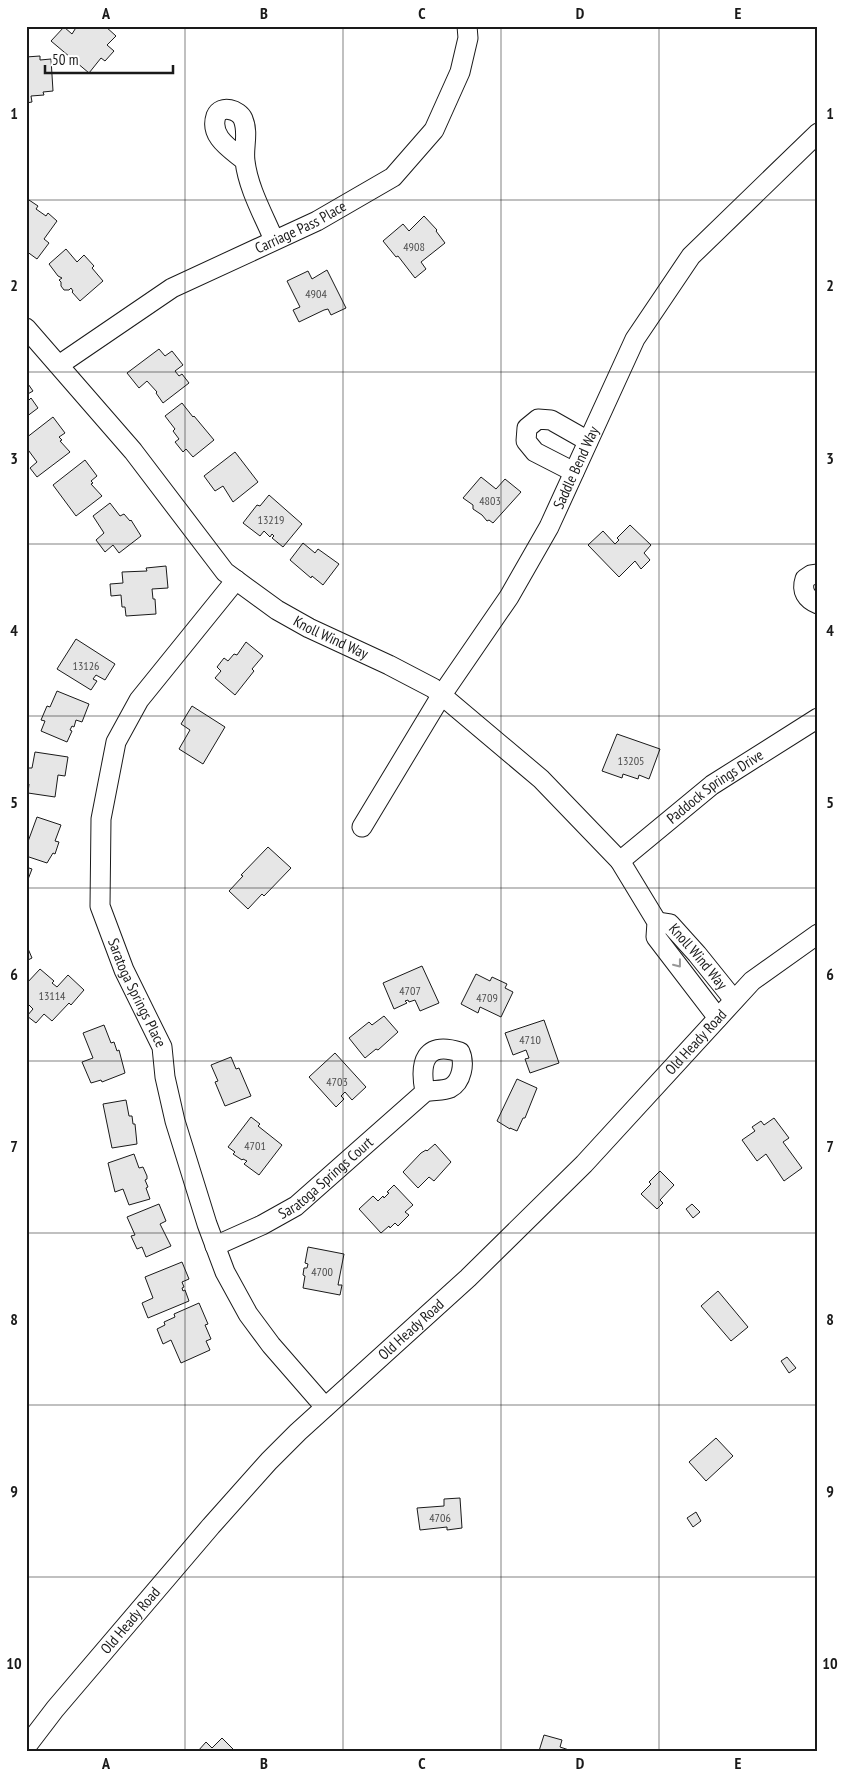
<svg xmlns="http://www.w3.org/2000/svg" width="844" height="1777" font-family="'PT Sans Narrow',sans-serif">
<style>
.building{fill:#e6e6e6;stroke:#1a1a1a}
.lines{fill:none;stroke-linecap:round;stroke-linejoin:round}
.minor-casing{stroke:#1a1a1a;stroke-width:21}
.minor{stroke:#fff;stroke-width:19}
.oneway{stroke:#989898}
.grid{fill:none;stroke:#1a1a1a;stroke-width:1;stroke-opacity:0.55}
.labels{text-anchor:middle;stroke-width:4;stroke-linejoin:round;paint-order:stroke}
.number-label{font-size:12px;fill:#4d4d4d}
.street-label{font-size:15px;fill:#1a1a1a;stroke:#fff}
.neatline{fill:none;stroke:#1a1a1a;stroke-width:2}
.grid-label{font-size:16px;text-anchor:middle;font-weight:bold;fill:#1a1a1a}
</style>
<rect width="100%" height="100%" fill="#fff"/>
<path class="building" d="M 77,26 L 105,26 L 116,36 L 107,45 L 114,51 L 105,61 L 101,58 L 89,73 L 51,41 L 64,27 L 72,34 Z
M 40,56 L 40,60 L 51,59 L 53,91 L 43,92 L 44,95 L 31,96 L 32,102 L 26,103 L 26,57 Z
M 26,198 L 38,206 L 36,209 L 46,216 L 48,213 L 57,221 L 44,239 L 49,243 L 37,259 L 26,251 L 28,240 Z
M 424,216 L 437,230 L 436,231 L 445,243 L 421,262 L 426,269 L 415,278 L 398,256 L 396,257 L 383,241 L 403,224 L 409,231 Z
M 66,249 L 77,262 L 84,255 L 94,266 L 92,268 L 103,281 L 80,301 L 72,292 L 73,291 L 71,288 L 69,290 L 64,290 L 61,286 L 61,282 L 59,280 L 62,278 L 58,276 L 49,264 Z
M 327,270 L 346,308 L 331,315 L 328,309 L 324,310 L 299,322 L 293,310 L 300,307 L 287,281 L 308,271 L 312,279 Z
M 159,349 L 165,356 L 172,351 L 183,365 L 175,371 L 179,376 L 182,374 L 189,383 L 163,403 L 156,393 L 157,392 L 147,381 L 139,388 L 127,373 Z
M 26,381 L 33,391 L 26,395 Z
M 26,398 L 28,401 L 31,398 L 38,408 L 26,417 Z
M 182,403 L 193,417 L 194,416 L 214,440 L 193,457 L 186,449 L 183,452 L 175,442 L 179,439 L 173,431 L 175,429 L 165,416 Z
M 53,417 L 65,433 L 59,437 L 62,440 L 60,441 L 70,452 L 37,477 L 30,468 L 37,462 L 26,447 L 26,438 Z
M 235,452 L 258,482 L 233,502 L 223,486 L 215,491 L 204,476 Z
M 85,460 L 97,476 L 91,481 L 93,483 L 91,484 L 102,496 L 76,516 L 53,485 Z
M 481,477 L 496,489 L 505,479 L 521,492 L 493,523 L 489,520 L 487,521 L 482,515 L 473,509 L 473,505 L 463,498 Z
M 269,495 L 302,524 L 283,547 L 272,538 L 274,536 L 272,534 L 270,537 L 264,531 L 260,536 L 243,523 L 257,505 L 260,506 Z
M 110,503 L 120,516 L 124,514 L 130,521 L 131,520 L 141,536 L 119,553 L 113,545 L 105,552 L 96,540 L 104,533 L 93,516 Z
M 630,525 L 651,545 L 644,553 L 650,560 L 641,569 L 635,561 L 619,577 L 588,545 L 603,531 L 615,544 L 619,540 L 617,538 Z
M 303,543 L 315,553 L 318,549 L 339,564 L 323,585 L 312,576 L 311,578 L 290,560 Z
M 166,566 L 168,588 L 152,589 L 153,599 L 155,599 L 156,614 L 126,616 L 125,607 L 122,607 L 121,595 L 111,596 L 110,584 L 123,583 L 122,572 L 147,571 L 146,568 Z
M 76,639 L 115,664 L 105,680 L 96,675 L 93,679 L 97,681 L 91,690 L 57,669 Z
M 246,642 L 263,656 L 252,669 L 254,671 L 235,695 L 215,678 L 221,671 L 217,667 L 224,658 L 228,661 L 234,654 L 237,655 Z
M 57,691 L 89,704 L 82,722 L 76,720 L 74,727 L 72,726 L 70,730 L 72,731 L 67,742 L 41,731 L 45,721 L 41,720 L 47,706 L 50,707 Z
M 192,706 L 225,727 L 203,764 L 179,749 L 190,730 L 181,724 Z
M 617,734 L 660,749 L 649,779 L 639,775 L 638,779 L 623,774 L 622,778 L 602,771 Z
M 35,752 L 68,757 L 65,776 L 58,775 L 55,797 L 28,793 L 29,784 L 26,784 L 27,768 L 32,768 Z
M 37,817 L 61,825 L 55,841 L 59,842 L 55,854 L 53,853 L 47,863 L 26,856 L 26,847 Z
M 268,847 L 291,868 L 264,896 L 262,894 L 248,909 L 229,891 L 243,876 L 241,875 Z
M 26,867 L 32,869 L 27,882 L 26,882 Z
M 26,944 L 32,958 L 26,961 Z
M 422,966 L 439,1003 L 420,1011 L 415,1000 L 409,1002 L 408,1000 L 405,1001 L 407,1003 L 394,1009 L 383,983 Z
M 40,969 L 54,981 L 52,983 L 57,987 L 68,975 L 84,990 L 71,1005 L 69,1003 L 52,1021 L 44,1014 L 36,1023 L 27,1016 L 33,1009 L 26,1002 L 26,984 Z
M 476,974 L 490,981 L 492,977 L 507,984 L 505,988 L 513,992 L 501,1017 L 480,1007 L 478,1013 L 461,1004 Z
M 384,1016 L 398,1032 L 378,1050 L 376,1049 L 365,1058 L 349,1038 L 369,1022 L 372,1025 Z
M 544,1020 L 559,1063 L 530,1073 L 525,1059 L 529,1058 L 526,1050 L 513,1055 L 505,1033 Z
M 104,1025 L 111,1043 L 114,1042 L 117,1051 L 119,1050 L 125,1073 L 102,1082 L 101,1080 L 91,1083 L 82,1062 L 93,1058 L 83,1033 Z
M 335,1053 L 366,1087 L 352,1100 L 345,1092 L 341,1096 L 344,1099 L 336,1107 L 309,1077 Z
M 231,1057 L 236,1069 L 239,1068 L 251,1096 L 225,1106 L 215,1082 L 218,1081 L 211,1065 Z
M 517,1079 L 537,1088 L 525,1118 L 523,1118 L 517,1131 L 510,1128 L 510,1129 L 497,1121 Z
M 126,1100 L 129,1116 L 132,1116 L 133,1124 L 135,1124 L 137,1144 L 112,1148 L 103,1104 Z
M 251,1117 L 260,1124 L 258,1126 L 282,1145 L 259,1175 L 244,1164 L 247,1161 L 243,1159 L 242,1160 L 233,1154 L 235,1152 L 228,1147 Z
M 774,1118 L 789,1138 L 783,1142 L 802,1168 L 784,1181 L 766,1154 L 757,1161 L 742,1140 L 755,1131 L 752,1127 L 761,1121 L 764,1125 Z
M 435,1144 L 451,1162 L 434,1181 L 429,1177 L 418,1188 L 403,1172 L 421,1153 L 426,1150 L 427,1151 Z
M 134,1154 L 139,1168 L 143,1167 L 147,1176 L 147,1179 L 145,1180 L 148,1187 L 146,1188 L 150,1199 L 129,1205 L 123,1189 L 115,1192 L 108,1163 Z
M 660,1171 L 674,1185 L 660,1200 L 663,1203 L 657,1209 L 641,1194 L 651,1184 L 649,1182 Z
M 394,1185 L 413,1205 L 405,1212 L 409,1215 L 398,1226 L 395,1223 L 390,1228 L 389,1226 L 381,1233 L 359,1209 L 373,1196 L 378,1201 L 383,1196 L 384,1198 L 389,1193 L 387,1192 Z
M 159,1204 L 166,1221 L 160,1224 L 171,1246 L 146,1257 L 142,1247 L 137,1249 L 131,1236 L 135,1235 L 127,1217 Z
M 692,1204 L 700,1212 L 693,1218 L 686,1209 Z
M 308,1247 L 344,1254 L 338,1285 L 342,1285 L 340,1295 L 303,1288 L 305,1276 L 303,1275 L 304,1268 L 307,1268 L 308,1264 L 305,1263 Z
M 182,1262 L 189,1279 L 182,1282 L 184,1287 L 182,1288 L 183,1291 L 185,1290 L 189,1301 L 148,1318 L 142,1303 L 153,1298 L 145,1277 Z
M 718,1291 L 748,1327 L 731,1341 L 701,1306 Z
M 199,1303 L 208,1324 L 205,1325 L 211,1339 L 206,1341 L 210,1350 L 181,1363 L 171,1340 L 163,1344 L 157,1329 L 165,1325 L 164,1322 L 175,1317 L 174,1314 Z
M 787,1357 L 796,1368 L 789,1373 L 781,1361 Z
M 716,1438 L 733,1456 L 706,1481 L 689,1462 Z
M 460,1498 L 462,1528 L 447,1530 L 447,1527 L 420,1530 L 417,1508 L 444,1506 L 444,1499 Z
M 696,1512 L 701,1521 L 693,1527 L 687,1518 Z
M 544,1735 L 562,1740 L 560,1747 L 572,1751 L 539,1751 Z
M 222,1738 L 235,1751 L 198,1751 L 206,1742 L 212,1748 Z"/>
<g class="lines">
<g class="minor-casing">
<g id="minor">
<path d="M 245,161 C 231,149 209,137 216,116 C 221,104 239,110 243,119 C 249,133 243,148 245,161 C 248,188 264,216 274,240"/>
<path id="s1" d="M 26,328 L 133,451 L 225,572 L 277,610 L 309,628 L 389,665 L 433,688 L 541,779 L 620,861 L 657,922 L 656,937 L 718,1018"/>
<path id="s2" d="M 59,365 L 172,288 L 317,221 L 393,177 L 434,130 L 460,72 L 468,38 L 467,26"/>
<path d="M 574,472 L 535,452 L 526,441 L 527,428 L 538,419 L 551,420 L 588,441"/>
<path d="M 818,574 L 811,575 L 805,579 C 801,591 806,599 818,604"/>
<path id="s3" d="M 236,580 L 139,700 L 116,742 L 101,819 L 100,906 L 124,970 L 162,1047 L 165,1077 L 175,1121 L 207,1224 L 225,1272 L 248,1314 L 271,1345 L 325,1407"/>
<path id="s4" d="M 362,827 L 441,696 L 509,597 L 549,527 L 635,339 L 691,256 L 818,133"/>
<path id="s5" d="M 620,861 L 712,785 L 818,718"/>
<path id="s6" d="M 657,922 L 670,924 L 697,954 L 734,1000"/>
<path id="s7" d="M 215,1246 L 262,1225 L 296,1206 L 425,1092 C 432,1090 443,1091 450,1088 C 462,1082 465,1063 460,1052 C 425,1041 419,1062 425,1092"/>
<path id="s8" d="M 26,1747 L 55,1709 L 211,1526 L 269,1461 L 298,1432 L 468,1278 L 584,1164 L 752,981 L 818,934"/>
</g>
</g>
<use href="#minor" class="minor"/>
</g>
<defs><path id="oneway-chevron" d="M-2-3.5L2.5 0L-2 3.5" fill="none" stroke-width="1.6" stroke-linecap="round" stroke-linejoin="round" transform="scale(1.25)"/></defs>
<use class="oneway" href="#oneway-chevron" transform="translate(678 964) rotate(52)"/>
<path class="grid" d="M 185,26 L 185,1751M 343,26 L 343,1751M 501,26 L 501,1751M 659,26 L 659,1751M 26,200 L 818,200M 26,372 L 818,372M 26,544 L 818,544M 26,716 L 818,716M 26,888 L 818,888M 26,1061 L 818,1061M 26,1233 L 818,1233M 26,1405 L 818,1405M 26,1577 L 818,1577"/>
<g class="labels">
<g class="number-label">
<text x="414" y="251">4908</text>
<text x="316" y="298">4904</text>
<text x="490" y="505">4803</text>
<text x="271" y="524">13219</text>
<text x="86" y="670">13126</text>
<text x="631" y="765">13205</text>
<text x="410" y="995">4707</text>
<text x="52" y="1000">13114</text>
<text x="487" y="1002">4709</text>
<text x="530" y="1044">4710</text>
<text x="337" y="1086">4703</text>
<text x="255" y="1150">4701</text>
<text x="322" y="1276">4700</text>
<text x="440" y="1522">4706</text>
</g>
<g class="street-label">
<text dy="5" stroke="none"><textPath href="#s2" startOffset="279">Carriage Pass Place</textPath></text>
<text dy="5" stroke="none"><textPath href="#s4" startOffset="419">Saddle Bend Way</textPath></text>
<text dy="5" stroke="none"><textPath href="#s1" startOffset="440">Knoll Wind Way</textPath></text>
<text dy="5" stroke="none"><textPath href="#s5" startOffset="121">Paddock Springs Drive</textPath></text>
<text dy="5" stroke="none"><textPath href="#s6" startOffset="56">Knoll Wind Way</textPath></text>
<text dy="5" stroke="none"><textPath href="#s3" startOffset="462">Saratoga Springs Place</textPath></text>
<text dy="5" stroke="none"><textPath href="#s8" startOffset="974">Old Heady Road</textPath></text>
<text dy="5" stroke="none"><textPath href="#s7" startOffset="131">Saratoga Springs Court</textPath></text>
<text dy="5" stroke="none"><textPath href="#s8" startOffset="569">Old Heady Road</textPath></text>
<text dy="5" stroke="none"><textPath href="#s8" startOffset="164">Old Heady Road</textPath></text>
</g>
</g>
<rect width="844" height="1777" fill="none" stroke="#ffffff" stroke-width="55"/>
<path d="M45 65v8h128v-8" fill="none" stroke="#1a1a1a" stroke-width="2.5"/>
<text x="52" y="65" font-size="15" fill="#1a1a1a" stroke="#ffffff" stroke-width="4" paint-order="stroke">50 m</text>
<rect x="28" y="28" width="788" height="1722" class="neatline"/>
<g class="grid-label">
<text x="106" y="19">A</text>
<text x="264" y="19">B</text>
<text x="422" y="19">C</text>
<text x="580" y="19">D</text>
<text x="738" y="19">E</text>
<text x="14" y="119">1</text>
<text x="830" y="119">1</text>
<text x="14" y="291">2</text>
<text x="830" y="291">2</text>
<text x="14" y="464">3</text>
<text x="830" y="464">3</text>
<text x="14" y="636">4</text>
<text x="830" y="636">4</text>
<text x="14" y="808">5</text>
<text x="830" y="808">5</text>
<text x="14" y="980">6</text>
<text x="830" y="980">6</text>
<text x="14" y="1152">7</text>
<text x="830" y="1152">7</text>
<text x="14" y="1325">8</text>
<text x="830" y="1325">8</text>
<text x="14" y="1497">9</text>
<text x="830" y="1497">9</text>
<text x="14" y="1669">10</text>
<text x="830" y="1669">10</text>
<text x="106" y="1769">A</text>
<text x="264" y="1769">B</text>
<text x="422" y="1769">C</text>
<text x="580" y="1769">D</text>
<text x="738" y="1769">E</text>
</g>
</svg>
